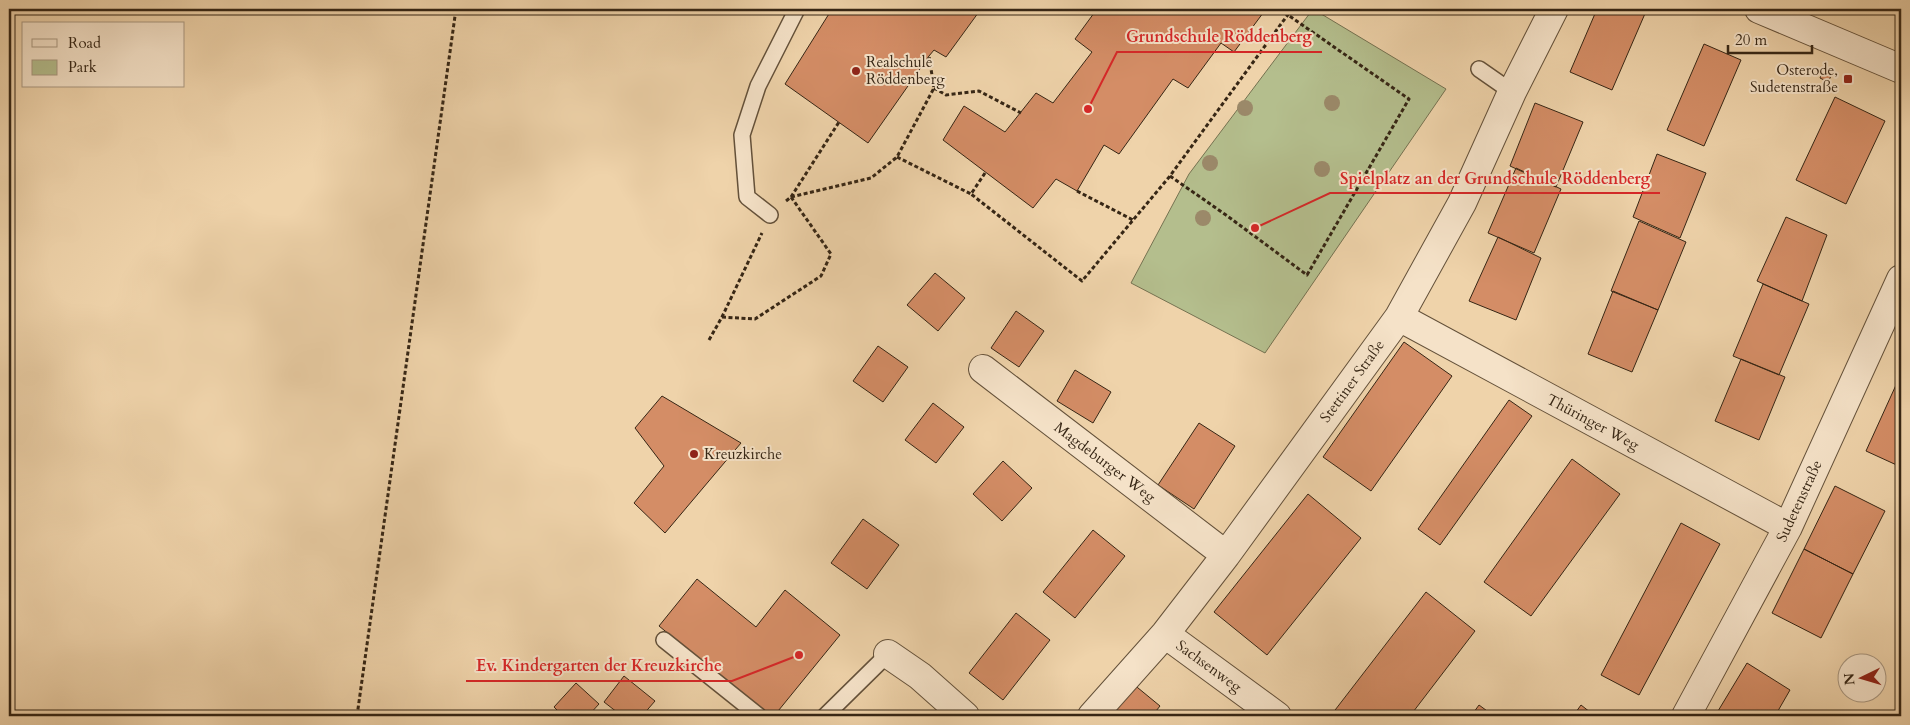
<svg xmlns="http://www.w3.org/2000/svg" width="1910" height="725" font-family="Cardo,serif">
<style>
.park{fill:#b4be8d;stroke:#757251}
.building{fill:#d48d66;stroke:#362615}
.lines{fill:none;stroke-linecap:round;stroke-linejoin:round}
.lane-casing{stroke:#64513a;stroke-width:18}
.street-casing{stroke:#64513a;stroke-width:30}
.path{stroke:#362615;stroke-width:3;stroke-dasharray:4 2.5;stroke-linecap:butt}
.lane{stroke:#f5e2c8;stroke-width:15}
.street{stroke:#f5e2c8;stroke-width:28}
.tree{fill:#9b8969}
.poi-dot{fill:#8f2418;stroke:#f5e2c8;stroke-width:2}
.labels{text-anchor:middle;stroke-width:4;stroke-linejoin:round;paint-order:stroke}
.poi-label{font-size:15px;fill:#362615;stroke:#f5e2c8;text-anchor:start}
.street-label{font-size:15px;fill:#362615;stroke:#f5e2c8}
.leader{fill:none;stroke:#d62828;stroke-width:2}
.callout-dot{fill:#d62828;stroke:#f5e2c8;stroke-width:2}
.callout-label{font-size:16px;text-anchor:middle;font-weight:bold;fill:#d62828;stroke:#f5e2c8;stroke-width:4;stroke-linejoin:round;paint-order:stroke}
</style>
<rect width="100%" height="100%" fill="#efd3aa"/>
<filter id="stains"><feTurbulence type="fractalNoise" baseFrequency=".004" numOctaves="4"/><feColorMatrix values="0 0 0 0 .2 0 0 0 0 .09 0 0 0 0 .02 0 0 0 .5 -.17"/></filter>
<radialGradient id="worn" r=".72"><stop offset=".6" stop-color="#630" stop-opacity="0"/><stop offset="1" stop-color="#630" stop-opacity=".3"/></radialGradient>
<path class="park" d="M 1313,9 L 1446,89 L 1265,353 L 1131,283 L 1189,174 Z"/>
<path class="building" d="M 832,9 L 981,9 L 946,57 L 934,50 L 929,56 L 868,143 L 785,84 Z
M 1097,9 L 1266,9 L 1234,52 L 1221,43 L 1188,88 L 1173,79 L 1119,154 L 1104,145 L 1077,191 L 1056,179 L 1033,208 L 943,140 L 964,106 L 1005,132 L 1036,93 L 1053,103 L 1092,52 L 1075,39 Z
M 1597,9 L 1647,9 L 1612,90 L 1570,72 Z
M 1704,44 L 1741,60 L 1704,146 L 1667,130 Z
M 1822,72 L 1831,76 L 1828,82 L 1820,78 Z
M 1835,97 L 1885,121 L 1846,204 L 1796,180 Z
M 1535,103 L 1583,122 L 1556,187 L 1510,166 Z
M 1657,154 L 1706,173 L 1680,238 L 1633,217 Z
M 1516,168 L 1561,189 L 1534,253 L 1488,233 Z
M 1786,217 L 1827,235 L 1802,301 L 1757,281 Z
M 1639,221 L 1686,242 L 1658,310 L 1611,291 Z
M 1498,237 L 1541,258 L 1516,320 L 1469,301 Z
M 935,273 L 965,298 L 938,331 L 907,305 Z
M 1763,284 L 1809,304 L 1779,375 L 1733,356 Z
M 1613,291 L 1658,310 L 1632,372 L 1588,354 Z
M 1016,311 L 1044,331 L 1019,367 L 991,348 Z
M 1404,342 L 1452,376 L 1371,491 L 1323,457 Z
M 878,346 L 908,367 L 883,402 L 853,381 Z
M 1741,359 L 1785,377 L 1759,440 L 1715,421 Z
M 1075,370 L 1111,392 L 1093,423 L 1057,401 Z
M 1901,374 L 1901,467 L 1866,451 Z
M 662,396 L 741,443 L 665,533 L 634,503 L 664,466 L 635,428 Z
M 1509,400 L 1532,416 L 1440,545 L 1418,529 Z
M 933,403 L 964,427 L 936,463 L 905,440 Z
M 1199,423 L 1235,446 L 1194,509 L 1158,485 Z
M 1572,459 L 1620,494 L 1531,616 L 1484,582 Z
M 1003,461 L 1032,488 L 1002,521 L 973,494 Z
M 1835,486 L 1885,511 L 1853,574 L 1804,549 Z
M 1308,494 L 1361,538 L 1267,655 L 1214,612 Z
M 863,519 L 899,545 L 867,589 L 831,563 Z
M 1681,523 L 1720,544 L 1639,695 L 1601,675 Z
M 1093,530 L 1125,556 L 1075,618 L 1043,592 Z
M 1804,549 L 1853,574 L 1821,638 L 1772,613 Z
M 697,579 L 756,627 L 785,590 L 840,635 L 774,716 L 769,716 L 659,626 Z
M 1426,592 L 1475,631 L 1410,716 L 1335,716 L 1332,714 Z
M 1016,613 L 1050,640 L 1003,700 L 969,673 Z
M 1747,663 L 1790,690 L 1775,716 L 1715,716 Z
M 624,676 L 655,701 L 642,716 L 622,716 L 604,702 Z
M 576,683 L 599,704 L 588,716 L 563,716 L 554,707 Z
M 1132,683 L 1160,706 L 1152,716 L 1105,716 Z
M 1479,705 L 1494,716 L 1471,716 Z
M 1581,705 L 1595,716 L 1573,716 Z"/>
<g class="lines">
<g class="lane-casing">
<path id="lane" d="M 1479,69 L 1512,92
M 770,215 L 747,197 L 742,135 L 758,86 L 797,9
M 664,640 L 759,716
M 825,716 L 888,654"/>
</g>
<g class="street-casing">
<path id="street" d="M 1759,9 L 1901,69
M 1399,317 L 1788,527
M 983,369 L 1226,555
M 1165,634 L 1277,716
M 888,654 L 920,676 L 965,716
M 1092,716 L 1165,634 L 1226,555 L 1399,317 L 1462,203 L 1512,92 L 1554,9
M 1686,716 L 1788,527 L 1901,279"/>
</g>
<path class="path" d="M 934,88 L 946,95 L 979,91 L 1021,113
M 897,157 L 971,194
M 985,173 L 971,194 L 1082,281 L 1170,176 L 1292,9
M 1170,176 L 1226,215 L 1307,275 L 1409,99 L 1288,15
M 1077,191 L 1133,220
M 791,197 L 871,178 L 897,157 L 934,88 L 929,56
M 791,197 L 839,122
M 722,317 L 755,319 L 821,276 L 831,254 L 791,197 L 786,201
M 709,340 L 722,317 L 762,233
M 357,716 L 456,9"/>
<use href="#lane" class="lane"/>
<use href="#street" class="street"/>
</g>
<g class="tree">
<circle cx="1332" cy="103" r="8"/>
<circle cx="1245" cy="108" r="8"/>
<circle cx="1210" cy="163" r="8"/>
<circle cx="1322" cy="169" r="8"/>
<circle cx="1203" cy="218" r="8"/>
</g>
<g class="poi-dot">
<circle cx="856" cy="71" r="5"/>
<rect x="1843" y="74" width="10" height="10" rx="2.5"/>
<circle cx="694" cy="454" r="5"/>
</g>
<g class="labels">
<g class="poi-label">
<text x="866" y="67">Realschule<tspan x="866" dy="17">Röddenberg</tspan></text>
<text x="1838" y="75" text-anchor="end">Osterode,<tspan x="1838" dy="17">Sudetenstraße</tspan></text>
<text x="704" y="459">Kreuzkirche</text>
</g>
<g class="street-label">
<text transform="translate(1352 381) rotate(-54)" y="5">Stettiner Straße</text>
<text transform="translate(1593 422) rotate(28)" y="5">Thüringer Weg</text>
<text transform="translate(1105 462) rotate(37)" y="5">Magdeburger Weg</text>
<text transform="translate(1799 501) rotate(-65)" y="5">Sudetenstraße</text>
<text transform="translate(1209 666) rotate(36)" y="5">Sachsenweg</text>
</g>
</g>
<path class="leader" d="M1088 109L1117 52H1322M1255 228L1330 193H1660M799 655L732 681H466"/>
<g class="callout-dot">
<circle cx="1088" cy="109" r="5"/>
<circle cx="1255" cy="228" r="5"/>
<circle cx="799" cy="655" r="5"/>
</g>
<g class="callout-label">
<text x="1219" y="42">Grundschule Röddenberg</text>
<text x="1495" y="184">Spielplatz an der Grundschule Röddenberg</text>
<text x="599" y="671">Ev. Kindergarten der Kreuzkirche</text>
</g>
<rect width="1910" height="725" fill="none" stroke="#efd3aa" stroke-width="30"/>
<rect x="10" y="10" width="1890" height="705" fill="none" stroke="#362615" stroke-width="2.5"/>
<rect x="15" y="15" width="1880" height="695" fill="none" stroke="#362615"/>
<rect x="22" y="22" width="162" height="65" fill="#f5e2c8" stroke="#a99780"/>
<rect x="32" y="39" width="25" height="8" fill="#f5e2c8" stroke="#a99780"/>
<text x="68" y="48" font-size="15" fill="#362615">Road</text>
<rect x="32" y="60" width="25" height="15" fill="#b4be8d" stroke="#a99780"/>
<text x="68" y="72" font-size="15" fill="#362615">Park</text>
<g transform="translate(1862 678) rotate(265)"><circle r="24" fill="#f5e2c8" stroke="#a99780"/>
<path d="M0-4L9 19L0 12L-9 19Z" fill="#8f2418"/>
<text y="-8" font-size="14" font-weight="bold" text-anchor="middle" fill="#362615">N</text>
</g>
<path d="M1728 45v8h84v-8" fill="none" stroke="#362615" stroke-width="2.5"/>
<text x="1735" y="45" font-size="15" fill="#362615" stroke="#f5e2c8" stroke-width="4" paint-order="stroke">20 m</text>
<rect width="100%" height="100%" filter="url(#stains)"/>
<rect width="100%" height="100%" fill="url(#worn)"/>
</svg>
